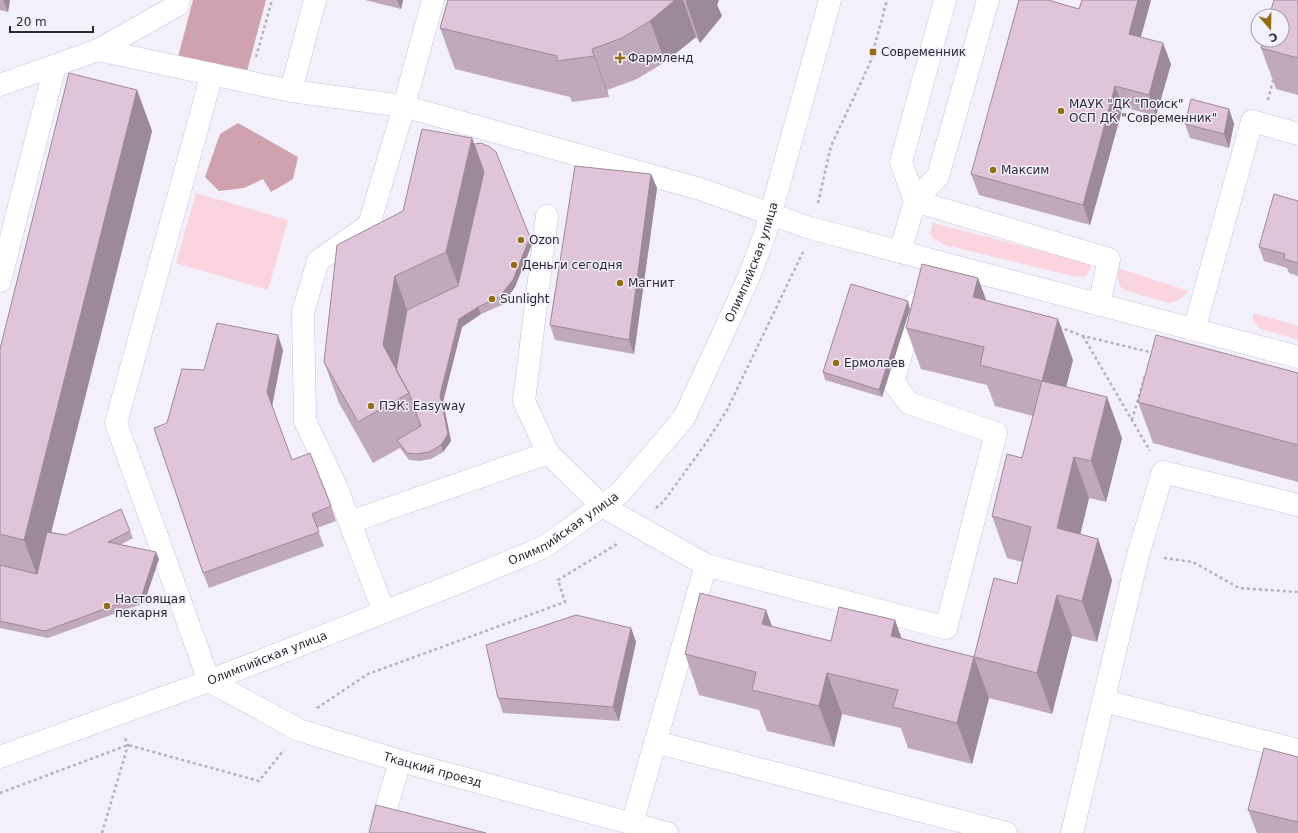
<svg xmlns="http://www.w3.org/2000/svg" width="1298" height="833" font-family="'DejaVu Sans',sans-serif">
<style>
.green{fill:#fad5df}
.forest{fill:#d0a1ae}
.lines{fill:none;stroke-linecap:round;stroke-linejoin:round}
.minor-casing{stroke:#cdc1df;stroke-width:23}
.path{stroke:#b5b1bd;stroke-width:2.5;stroke-dasharray:3 3;stroke-linecap:butt}
.minor{stroke:#fff;stroke-width:22}
.wall{fill:#c0a9bb}
.shaded-wall{fill:#9c8999}
.building{fill:#dfc4da;stroke:#9c8999}
.poi-dot{fill:#946e16;stroke:#f3effb;stroke-width:1.5}
.labels{text-anchor:middle;stroke-width:3;stroke-linejoin:round;paint-order:stroke}
.poi-label{font-size:12px;fill:#2c2833;stroke:#f3effb;text-anchor:start}
.street-label{font-size:12px;fill:#2c2833;stroke:#f3effb}
</style>
<rect width="100%" height="100%" fill="#f3effb"/>
<path class="green" d="M 196,193 L 288,220 L 268,290 L 176,263 Z
M 933,223 L 1092,264 L 1088,274 L 1083,277 L 1072,276 L 945,245 L 934,239 L 930,233 Z
M 1118,268 L 1189,291 C 1184,296 1178,301 1171,303 C 1168,303 1125,291 1123,289 C 1117,284 1117,275 1118,268 Z
M 1253,313 L 1298,326 L 1298,340 L 1258,328 L 1253,319 Z"/>
<path class="forest" d="M 193,0 L 266,0 L 246,75 L 178,57 Z
M 238,123 L 298,157 L 293,179 L 271,192 L 263,179 L 244,188 L 219,191 L 205,177 L 220,134 Z"/>
<g class="lines">
<g class="minor-casing">
<g id="minor">
<path d="M 945,0 L 901,162 L 915,201 L 938,176 L 988,0"/>
<path d="M 98,50 L 178,5 L 179,0"/>
<path id="s1" d="M 212,74 L 116,423 L 209,681 L 299,730 L 400,761 L 667,833"/>
<path d="M 0,85 L 98,50 L 291,91 L 403,106 L 700,189 L 810,228 L 1298,357"/>
<path d="M 291,91 L 315,0"/>
<path d="M 547,216 L 524,401 L 548,453 L 602,506 L 706,565 L 946,628 L 996,433 L 909,403 L 893,382 L 916,303"/>
<path d="M 900,252 L 915,201 L 1109,259 L 1099,305"/>
<path d="M 0,281 L 55,66"/>
<path d="M 1194,330 L 1252,121 L 1298,134"/>
<path d="M 350,522 L 548,453"/>
<path d="M 384,612 L 335,484 L 305,421 L 303,312 L 318,261 L 369,225 L 400,120 L 433,0"/>
<path d="M 1104,701 L 1298,750"/>
<path d="M 655,742 L 1006,833"/>
<path id="s2" d="M 0,757 L 209,681 L 460,582 L 544,547 L 620,493 L 684,418 L 748,279 L 765,234 L 830,0"/>
<path d="M 632,824 L 706,565"/>
<path d="M 379,833 L 400,761"/>
<path d="M 1072,833 L 1138,555 L 1163,472 L 1298,505"/>
</g>
</g>
<path class="path" d="M 189,27 L 197,44
M 256,57 L 272,0
M 1268,100 L 1273,80
M 818,203 L 831,146 L 870,63 L 887,0
M 1059,327 L 1083,336 L 1154,353
M 1083,336 L 1150,451
M 1132,420 L 1145,375
M 656,508 L 664,501 L 706,443 L 727,410 L 803,252
M 1164,558 L 1193,562 L 1239,588 L 1298,592
M 317,708 L 368,674 L 565,602 L 558,580 L 617,544
M 0,793 L 128,745 L 259,781 L 284,750
M 102,833 L 128,745 L 125,738"/>
<use href="#minor" class="minor"/>
</g>
<path class="wall" d="M 0,0 L 10,0 L 8,12 L 0,10 Z
M 365,0 L 403,0 L 401,9 Z
M 448,0 L 719,0 L 717,5 L 722,16 L 700,43 L 696,37 L 665,62 L 637,79 L 607,90 L 609,97 L 572,102 L 570,97 L 455,69 L 440,28 Z
M 1082,0 L 1151,0 L 1141,37 L 1171,64 L 1156,116 L 1123,107 L 1090,225 L 979,195 L 971,174 L 1079,9 Z
M 1298,0 L 1298,95 L 1276,89 L 1261,48 Z
M 137,90 L 152,131 L 51,532 L 66,535 L 121,509 L 133,538 L 120,545 L 159,559 L 144,603 L 48,638 L 0,628 L 0,349 Z
M 1229,109 L 1234,124 L 1229,148 L 1190,138 L 1185,124 Z
M 472,138 L 474,144 L 532,244 L 515,287 L 502,305 L 481,314 L 462,327 L 443,402 L 451,441 L 443,452 L 431,459 L 419,461 L 409,460 L 400,448 L 373,463 L 339,403 L 324,362 L 403,211 Z
M 651,174 L 657,188 L 634,354 L 555,340 L 550,325 Z
M 1298,201 L 1298,276 L 1289,273 L 1287,268 L 1264,261 L 1259,247 Z
M 978,278 L 986,300 L 1073,360 L 1066,387 L 1122,438 L 1106,502 L 1089,498 L 1080,534 L 1098,539 L 1112,580 L 1097,642 L 1072,636 L 1052,714 L 989,698 L 972,764 L 908,748 L 901,728 L 842,714 L 834,747 L 767,731 L 759,710 L 699,695 L 685,654 L 772,627 L 831,641 L 895,620 L 901,639 L 974,657 L 1017,584 L 1022,562 L 1007,558 L 992,516 L 1022,458 L 1033,416 L 995,406 L 987,385 L 921,369 L 906,328 Z
M 910,309 L 882,397 L 825,380 L 823,372 Z
M 283,350 L 272,406 L 292,460 L 331,506 L 336,521 L 317,528 L 324,546 L 209,588 L 203,573 L 167,423 Z
M 1298,373 L 1298,482 L 1153,443 L 1138,402 Z
M 631,628 L 636,642 L 619,721 L 503,713 L 498,698 Z
M 1298,757 L 1298,833 L 1257,833 L 1248,810 Z"/>
<path class="shaded-wall" d="M 3,0 L 10,0 L 8,12 Z
M 397,0 L 403,0 L 401,9 Z
M 675,0 L 683,0 L 696,37 L 665,62 L 650,21 Z
M 687,0 L 719,0 L 717,5 L 722,16 L 700,43 L 686,2 Z
M 1138,0 L 1151,0 L 1136,54 L 1129,34 Z
M 1163,43 L 1171,64 L 1156,116 L 1149,95 Z
M 592,49 L 607,90 L 609,97 L 594,56 Z
M 1115,86 L 1123,107 L 1090,225 L 1083,205 Z
M 137,90 L 152,131 L 39,581 L 24,540 Z
M 1229,109 L 1234,124 L 1229,148 L 1224,134 Z
M 472,138 L 486,179 L 461,293 L 446,252 Z
M 651,174 L 657,188 L 634,354 L 629,340 Z
M 530,237 L 532,244 L 515,287 L 502,305 L 499,297 Z
M 395,276 L 410,318 L 398,384 L 383,345 Z
M 978,278 L 993,319 L 973,297 Z
M 908,301 L 910,309 L 882,397 L 879,390 Z
M 478,307 L 481,314 L 462,327 L 443,402 L 451,441 L 443,452 L 441,445 L 440,395 L 459,319 Z
M 1058,319 L 1073,360 L 1057,422 L 1042,381 Z
M 278,335 L 283,350 L 272,406 L 267,392 Z
M 1107,397 L 1122,438 L 1106,502 L 1091,461 Z
M 1074,457 L 1089,498 L 1072,569 L 1057,528 Z
M 1098,539 L 1112,580 L 1097,642 L 1082,601 Z
M 156,552 L 159,559 L 144,603 L 142,595 Z
M 1057,595 L 1072,636 L 1052,714 L 1037,673 Z
M 766,610 L 781,651 L 762,624 Z
M 895,620 L 910,661 L 891,636 Z
M 631,628 L 636,642 L 619,721 L 613,707 Z
M 974,657 L 989,698 L 972,764 L 957,723 Z
M 827,673 L 842,714 L 834,747 L 819,706 Z"/>
<path class="building" d="M 448,0 L 675,0 L 650,21 L 622,38 L 592,49 L 594,56 L 557,61 L 557,56 L 440,28 Z
M 1019,0 L 1048,0 L 1079,9 L 1082,0 L 1138,0 L 1129,34 L 1163,43 L 1149,95 L 1115,86 L 1083,205 L 971,174 Z
M 1274,0 L 1298,0 L 1298,58 L 1261,48 L 1263,40 L 1282,40 L 1282,16 L 1269,16 Z
M 69,73 L 137,90 L 24,540 L 0,534 L 0,349 Z
M 1191,99 L 1229,109 L 1224,134 L 1185,124 Z
M 422,129 L 472,138 L 446,252 L 395,276 L 383,345 L 409,393 L 358,422 L 324,362 L 337,245 L 403,211 Z
M 481,143 L 490,147 L 496,152 L 530,237 L 513,280 L 499,297 L 478,307 L 459,319 L 440,395 L 448,434 L 441,445 L 429,452 L 416,454 L 407,453 L 397,440 L 421,426 L 409,393 L 396,370 L 407,310 L 458,286 L 484,172 L 474,144 Z
M 575,166 L 651,174 L 629,340 L 550,325 Z
M 1274,194 L 1298,201 L 1298,263 L 1284,259 L 1285,254 L 1259,247 Z
M 922,264 L 978,278 L 973,297 L 1058,319 L 1042,381 L 980,365 L 984,347 L 906,328 Z
M 851,284 L 908,301 L 879,390 L 823,372 Z
M 217,323 L 278,335 L 267,392 L 292,460 L 310,453 L 331,506 L 312,514 L 319,532 L 203,573 L 154,428 L 167,423 L 182,369 L 204,370 Z
M 1156,335 L 1298,373 L 1298,445 L 1138,402 Z
M 1042,381 L 1107,397 L 1091,461 L 1074,457 L 1057,528 L 1098,539 L 1082,601 L 1057,595 L 1037,673 L 974,657 L 994,578 L 1017,584 L 1031,527 L 992,516 L 1007,454 L 1022,458 Z
M 121,509 L 130,531 L 108,542 L 156,552 L 142,595 L 45,631 L 0,621 L 0,565 L 37,574 L 47,532 L 66,535 Z
M 700,593 L 766,610 L 762,624 L 831,641 L 839,607 L 895,620 L 891,636 L 974,657 L 957,723 L 893,707 L 898,690 L 827,673 L 819,706 L 752,690 L 756,672 L 685,654 Z
M 576,615 L 631,628 L 613,707 L 498,698 L 486,645 Z
M 1264,748 L 1298,757 L 1298,822 L 1248,810 Z
M 376,805 L 486,833 L 369,833 Z"/>
<g class="poi-dot">
<rect x="869" y="48" width="8" height="8" rx="2"/>
<path d="M618 52h4v4h4v4h-4v4h-4v-4h-4v-4h4z"/>
<circle cx="1061" cy="111" r="4"/>
<circle cx="993" cy="170" r="4"/>
<circle cx="521" cy="240" r="4"/>
<circle cx="514" cy="265" r="4"/>
<circle cx="620" cy="283" r="4"/>
<circle cx="492" cy="299" r="4"/>
<circle cx="836" cy="363" r="4"/>
<circle cx="371" cy="406" r="4"/>
<circle cx="107" cy="606" r="4"/>
</g>
<g class="labels">
<g class="poi-label">
<text x="881" y="56">Современник</text>
<text x="628" y="62">Фармленд</text>
<text x="1069" y="108">МАУК "ДК "Поиск"<tspan x="1069" dy="14">ОСП ДК "Современник"</tspan></text>
<text x="1001" y="174">Максим</text>
<text x="529" y="244">Ozon</text>
<text x="522" y="269">Деньги сегодня</text>
<text x="628" y="287">Магнит</text>
<text x="500" y="303">Sunlight</text>
<text x="844" y="367">Ермолаев</text>
<text x="379" y="410">ПЭК: Easyway</text>
<text x="115" y="603">Настоящая<tspan x="115" dy="14">пекарня</tspan></text>
</g>
<g class="street-label">
<text dy="4" stroke="none"><textPath href="#s2" startOffset="945">Олимпийская улица</textPath></text>
<text dy="4" stroke="none"><textPath href="#s2" startOffset="609">Олимпийская улица</textPath></text>
<text dy="4" stroke="none"><textPath href="#s2" startOffset="285">Олимпийская улица</textPath></text>
<text dy="4" stroke="none"><textPath href="#s1" startOffset="878">Ткацкий проезд</textPath></text>
</g>
</g>
<g transform="translate(1270 28) rotate(160)"><circle r="19" fill="#f3effb" stroke="#a39fab"/>
<path d="M0-3L7 15L0 10L-7 15Z" fill="#946e16"/>
<text y="-6" font-size="11" font-weight="bold" text-anchor="middle" fill="#2c2833">С</text>
</g>
<path d="M10 26v6h83v-6" fill="none" stroke="#2c2833" stroke-width="2"/>
<text x="16" y="26" font-size="12" fill="#2c2833" stroke="#f3effb" stroke-width="3" paint-order="stroke">20 m</text>
</svg>
